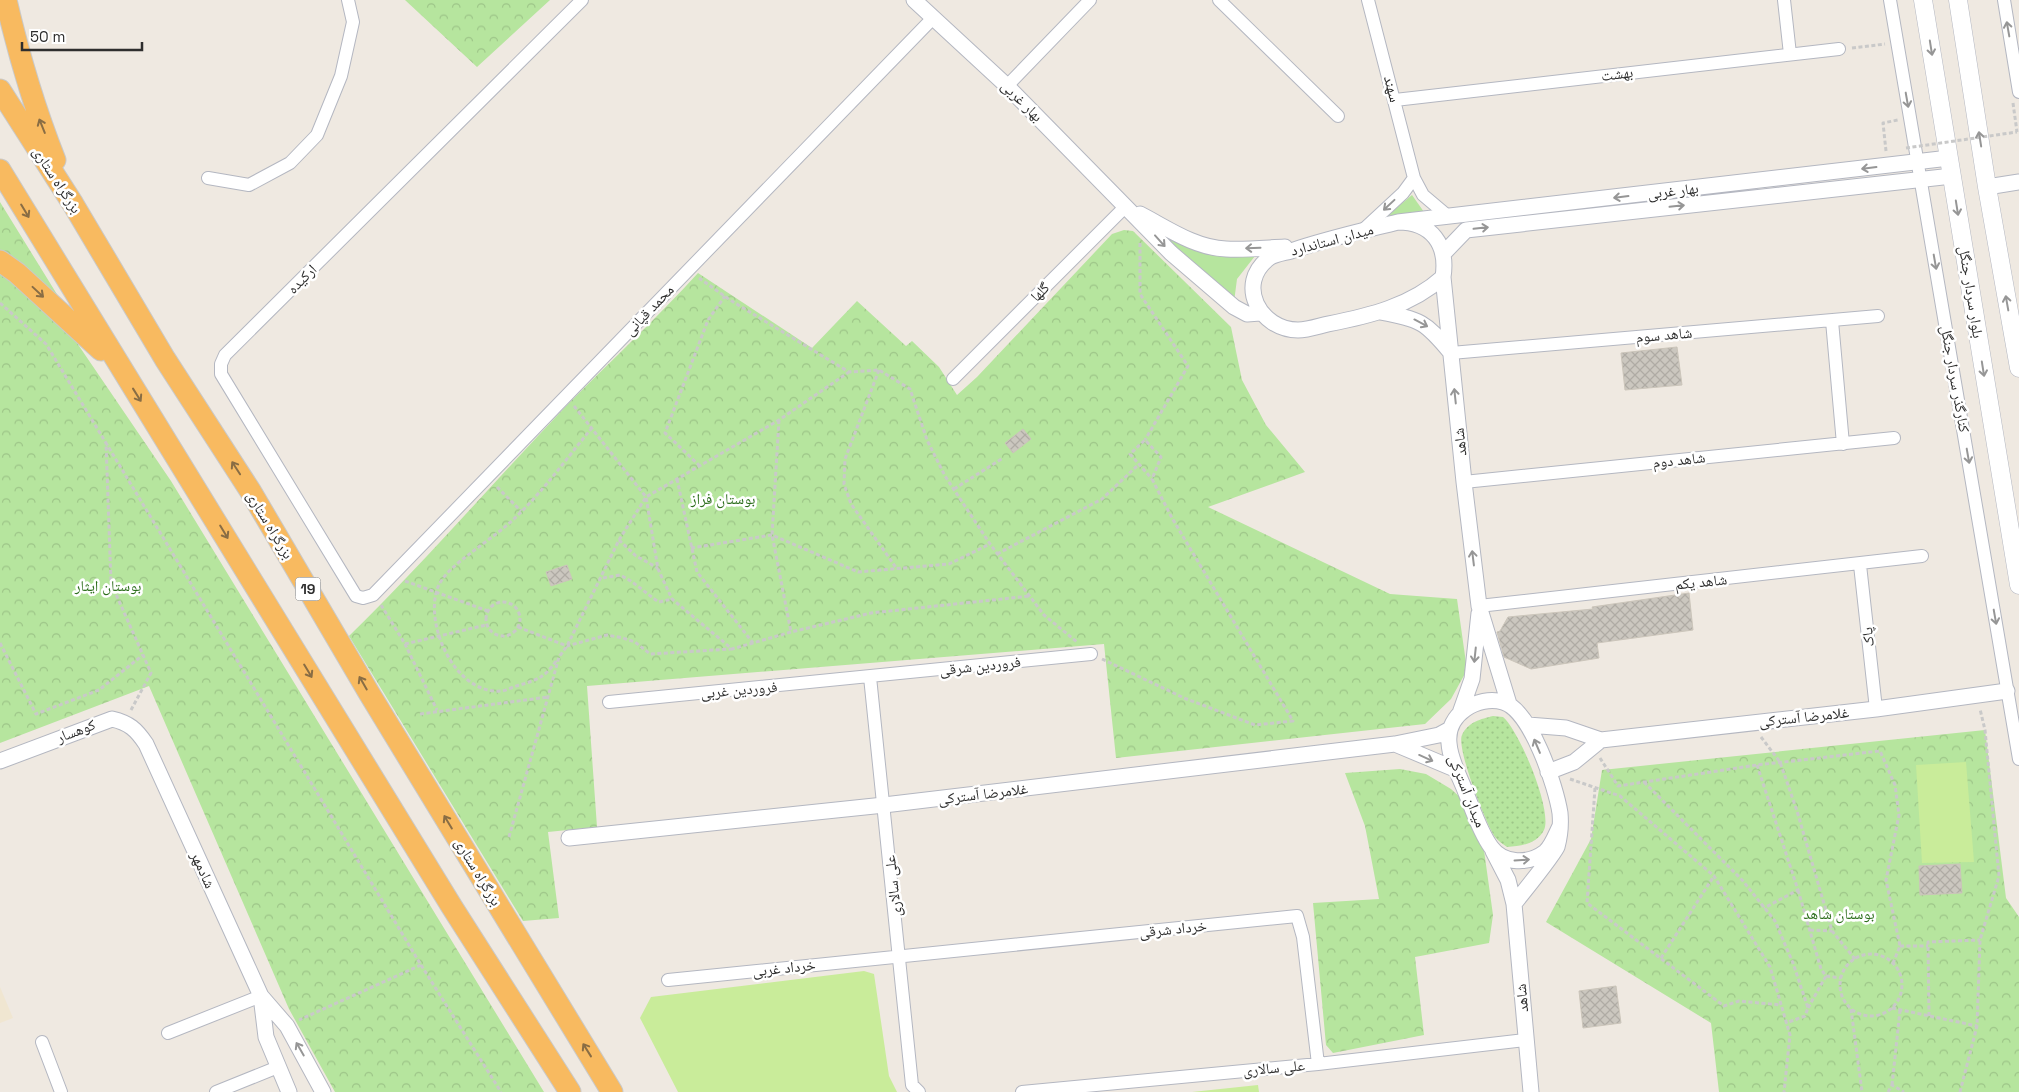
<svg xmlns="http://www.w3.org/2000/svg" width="2019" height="1092" font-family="'Space Grotesk','Noto Naskh Arabic',sans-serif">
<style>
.education{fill:#f0e6d1}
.grass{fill:url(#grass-dots)}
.forest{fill:url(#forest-crowns)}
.garden{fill:#b6e59e}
.pitch{fill:#c9ec9a}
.building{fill:url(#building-cross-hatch);stroke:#cbc5ba}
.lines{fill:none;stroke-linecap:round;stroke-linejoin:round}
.minor-casing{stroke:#b4b7c1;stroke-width:14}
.tertiary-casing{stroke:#b4b7c1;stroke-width:17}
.secondary-casing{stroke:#b4b7c1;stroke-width:19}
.trunk-casing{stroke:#c9c9c9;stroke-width:23}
.path{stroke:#c9c9c9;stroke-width:3;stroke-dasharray:4 2.5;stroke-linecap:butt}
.minor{stroke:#fff;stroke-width:12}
.tertiary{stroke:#fff;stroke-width:15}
.secondary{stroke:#fff;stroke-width:18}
.trunk{stroke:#f8ba60;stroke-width:21}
.path-bridge{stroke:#c9c9c9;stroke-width:3;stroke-dasharray:4 2.5;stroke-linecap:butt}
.oneway{stroke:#969696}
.oneway2{stroke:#896d44}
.labels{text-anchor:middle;stroke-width:5;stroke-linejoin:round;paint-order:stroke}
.shield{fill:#fff;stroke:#6d6d6d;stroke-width:1}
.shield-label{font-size:14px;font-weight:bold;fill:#2e2e2e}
.street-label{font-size:15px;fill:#2e2e2e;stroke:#fff}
.park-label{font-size:15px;fill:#2c6e1b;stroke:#fff}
</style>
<defs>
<pattern id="grass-dots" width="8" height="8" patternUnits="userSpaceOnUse" patternTransform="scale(1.25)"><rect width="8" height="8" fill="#b6e59e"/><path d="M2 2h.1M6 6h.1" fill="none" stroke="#9dc588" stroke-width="1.8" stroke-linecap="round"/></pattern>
<pattern id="forest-crowns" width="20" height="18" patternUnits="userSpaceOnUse" patternTransform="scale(1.25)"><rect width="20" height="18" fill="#b6e59e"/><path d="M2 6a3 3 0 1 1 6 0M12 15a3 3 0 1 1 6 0" fill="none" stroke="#9dc588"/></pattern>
<pattern id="building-cross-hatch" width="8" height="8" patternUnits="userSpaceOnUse" patternTransform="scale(1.25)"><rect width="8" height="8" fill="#cbc7bf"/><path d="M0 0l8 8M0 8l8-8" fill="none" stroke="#afaba4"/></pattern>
</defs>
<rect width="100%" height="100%" fill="#efe9e1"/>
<path class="education" d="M 0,987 L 13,1018 L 0,1023 Z"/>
<path class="grass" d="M 1493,716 L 1503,717 C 1519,730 1553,811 1544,830 C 1537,844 1521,846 1507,847 C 1503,844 1498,841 1495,837 C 1486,824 1456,748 1462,735 C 1468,722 1481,719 1493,716 Z"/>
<path class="forest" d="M 405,0 L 550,0 L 477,67 Z
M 0,202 L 71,317 L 0,252 Z
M 1124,230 L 1133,231 L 1231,327 L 1242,380 L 1266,425 L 1305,472 L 1208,507 L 1390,594 L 1457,599 L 1467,670 L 1451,699 L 1425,724 L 1116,758 L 1104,644 L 587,686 L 597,827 L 548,832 L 559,918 L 523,921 L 349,636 C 426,561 496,479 570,402 C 613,359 657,318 698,273 L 812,348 L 857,301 L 906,346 L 912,341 L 939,367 L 957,395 L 977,377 L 1112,234 Z
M 0,271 L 77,343 L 171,481 L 544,1092 L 335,1092 L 289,1009 L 149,686 L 0,743 Z
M 1985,730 L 2006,898 L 2019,917 L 2019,1092 L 1719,1092 L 1711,1023 L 1546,922 L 1591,839 L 1602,770 Z
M 1400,769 L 1426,774 L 1451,789 L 1463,800 L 1482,836 L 1493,915 L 1489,943 L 1415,957 L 1424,1035 L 1333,1053 L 1326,1045 L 1313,903 L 1379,899 L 1365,826 L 1345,773 Z"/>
<path class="garden" d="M 1412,195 L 1424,212 L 1393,218 L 1388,215 Z
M 1152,228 C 1194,253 1207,256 1255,256 L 1237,279 L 1234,302 Z"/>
<path class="pitch" d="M 1966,762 L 1974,862 L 1922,863 L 1916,765 Z
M 864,971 L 874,974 L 889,1076 L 897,1092 L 678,1092 L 640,1018 L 651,997 Z
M 1258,1085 L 1259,1092 L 1192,1092 Z"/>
<path class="building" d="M 1677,347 L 1682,385 L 1625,390 L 1621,353 Z
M 1023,429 L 1031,439 L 1013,453 L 1005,443 Z
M 567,565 L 572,579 L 551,586 L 546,572 Z
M 1689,593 L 1693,630 L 1597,643 L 1599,658 L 1531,669 L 1504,657 L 1497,632 L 1500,631 L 1508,617 L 1593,609 L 1592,607 Z
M 1960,864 L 1962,893 L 1920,895 L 1919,866 Z
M 1616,986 L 1621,1023 L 1583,1028 L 1579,991 Z"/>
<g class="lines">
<g class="minor-casing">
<path id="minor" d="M 582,0 L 225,355 L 221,364 L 221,374 L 356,596 L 363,598 L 373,595 L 933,18
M 1219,0 L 1338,116
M 1368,0 L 1414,178 L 1423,195 L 1449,217
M 1784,0 L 1790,54
M 1890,0 L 2019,759
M 2004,0 L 2019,92
M 1007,86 L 1090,0
M 1395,100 L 1839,49
M 208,178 L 249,185 L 290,163 L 317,135 L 341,76 L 353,22 L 348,0
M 1362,231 L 1403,193 L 1414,178
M 1832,321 L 1843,444
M 1451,353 L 1878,316
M 953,379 L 1126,206
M 1464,482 L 1894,438
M 1860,565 L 1876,709
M 1479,606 L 1922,556
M 870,677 L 912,1085 L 919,1092
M 609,702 L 1091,654
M 668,980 L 1297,916 L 1303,937 L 1318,1064
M 168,1033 L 261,996
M 42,1042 L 61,1092
M 216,1092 L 278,1067
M 1022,1092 L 1318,1064 L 1525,1040"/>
</g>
<g class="tertiary-casing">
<path id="tertiary" d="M 914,0 L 1007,86 L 1171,253 L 1234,307 L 1247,314 L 1260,313
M 1987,187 L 2019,182
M 1140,214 C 1167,228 1195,248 1226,249 C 1245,250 1265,248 1285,247
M 1398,222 L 1949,158
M 1398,222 C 1432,222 1448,245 1443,277 C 1411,306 1369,316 1328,324 C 1319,326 1308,330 1298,330 C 1260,330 1235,284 1269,258 C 1275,254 1284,253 1291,251 C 1326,239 1362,231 1398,222 Z
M 1443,254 L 1466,230 L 1952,176
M 1443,277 L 1464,482 L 1479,606 L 1509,704
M 1380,312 C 1421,320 1425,321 1451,353
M 1460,713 L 1472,679 L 1479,613
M 1528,725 L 1566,728 L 1601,740 L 1876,709 L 2007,691
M 1395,744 L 1457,770
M 0,761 L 112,719 C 129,723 136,729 146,744 L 261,996 L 287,1026 L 323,1092
M 1548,772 L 1574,762 L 1601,740
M 569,838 L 884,805 L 1395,744 L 1439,735 L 1450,729
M 1493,851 L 1508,880 L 1514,904 L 1531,1092
M 1514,904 C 1521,895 1556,852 1557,847 C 1560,836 1561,824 1560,813 C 1556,787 1531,710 1503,702 C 1478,695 1446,714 1449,743 C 1450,760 1460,777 1466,793 C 1473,810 1480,832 1491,847 C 1504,865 1529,864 1545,852 C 1552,846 1556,834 1560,826
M 261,996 L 266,1037 L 289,1092"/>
</g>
<g class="secondary-casing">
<path id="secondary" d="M 1923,0 L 2019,585
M 1958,0 L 1987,187 L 2019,368"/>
</g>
<g class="trunk-casing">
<path id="trunk" d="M 6,0 C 19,56 34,107 55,160
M 0,90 L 73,204 L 165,359 L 251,492 L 369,693 L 612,1092
M 0,170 L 452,907 L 570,1092
M 0,261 L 17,273 L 101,350"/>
</g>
<path class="path" d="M 1852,48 L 1885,44
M 2013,103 L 2017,132
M 1886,151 L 1883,123 L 1898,120
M 1140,243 L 1140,294 L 1188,366 L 1145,440
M 699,278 L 730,300 L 849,372 L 879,370 L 910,389 L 927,440 L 945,476 L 990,544 L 1044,615 L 1077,642
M 0,303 L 46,344 L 106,443
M 879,370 L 845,459 L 844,484 L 851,504 L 897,569
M 574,406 L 646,497 L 658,569 L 672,599 L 732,649 L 791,632 L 871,613 L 1030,596
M 779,420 L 772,535 L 791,632
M 700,466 L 665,433 L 708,320 L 725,296
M 677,479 L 697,572 L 753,643
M 497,487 L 521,511
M 954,489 L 1003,458
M 619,540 L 636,556 L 658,568
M 691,548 L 772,535 L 858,572 L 949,564 L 990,544
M 997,554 L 1102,499 L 1139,464
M 603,578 L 620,575 C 635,582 645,593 659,602 L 672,599
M 405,581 L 488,611
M486 619a17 17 0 1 1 34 0a17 17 0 1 1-34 0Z
M 381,605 L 405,644 L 437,710
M 518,627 L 567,646 L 607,635 L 623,638 L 635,642 L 650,654 L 731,649
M 0,643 L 36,714 L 99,690 L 143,655
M 405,644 L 486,625
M 1102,659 L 1184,698 L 1255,725 L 1293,721 L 1172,518 L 1152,479 L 1161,457 L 1145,440 L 1130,454 L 1152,479
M 556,661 C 545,677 539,679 520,685 C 514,686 508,690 502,691 C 457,695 427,631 436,593 C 439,578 455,565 467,556 C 483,543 502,531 517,516 C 544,490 567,458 591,429
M 131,710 L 151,673 L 111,583 L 106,443 L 421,965 L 299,1020
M 420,714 L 548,697
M 1761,737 L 1780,762 L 1797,811 L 1832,931 L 1855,959
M 1600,758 L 1618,786 L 1757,765 L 1880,751 L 1895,785 L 1899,815 L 1886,880 L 1900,946 L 1893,963
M 1757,765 L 1798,890 L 1764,908
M 1570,779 L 1620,796 L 1714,876 L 1770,967 L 1790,1035 L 1784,1092
M 1644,782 L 1743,881 L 1775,921 L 1793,963 L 1808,1008 L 1805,1016 L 1786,1023
M 1595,788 L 1587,903 L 1724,1006 L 1739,1001 L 1781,1005
M 509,837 L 559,657 L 567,646 L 619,540 L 646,497 L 779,420 L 849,372
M 1798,890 L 1821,969 L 1826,976 L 1841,978
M 1810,930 L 1832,931
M 1900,946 L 1928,946
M1840 985a31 31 0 1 1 62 0a31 31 0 1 1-62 0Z
M 1661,958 L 1714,876
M 421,965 L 501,1092
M 1808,1008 L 1826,976
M 1892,1008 L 1977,1026
M 1851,1009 L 1862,1092
M 1929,1016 L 1928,942 L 1980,940
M 1892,1085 L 1900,1010
M 1888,1092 L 1892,1085 L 1904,1092
M 1960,1092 L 1977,1026 L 1980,940 L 1999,876 L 1985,730 L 1980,709"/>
<use href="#minor" class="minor"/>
<use href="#tertiary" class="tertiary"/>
<use href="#secondary" class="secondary"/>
<use href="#trunk" class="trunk"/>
<path class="path-bridge" d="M 1906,148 L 2017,132"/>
</g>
<defs><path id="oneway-shaft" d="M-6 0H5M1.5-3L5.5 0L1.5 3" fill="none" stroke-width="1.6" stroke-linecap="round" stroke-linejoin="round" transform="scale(1.25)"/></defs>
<g class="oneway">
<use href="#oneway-shaft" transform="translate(2008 29) rotate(-100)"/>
<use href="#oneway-shaft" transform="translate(1931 48) rotate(81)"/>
<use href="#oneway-shaft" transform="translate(1907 100) rotate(80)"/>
<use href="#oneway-shaft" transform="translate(1980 139) rotate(-99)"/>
<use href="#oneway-shaft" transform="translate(1869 168) rotate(173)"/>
<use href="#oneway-shaft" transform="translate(1621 197) rotate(173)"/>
<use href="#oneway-shaft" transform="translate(1389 205) rotate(137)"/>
<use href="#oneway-shaft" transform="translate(1677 206) rotate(-6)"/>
<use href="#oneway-shaft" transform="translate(1957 208) rotate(81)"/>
<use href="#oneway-shaft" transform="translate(1481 228) rotate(-6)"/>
<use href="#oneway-shaft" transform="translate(1160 241) rotate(48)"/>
<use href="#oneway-shaft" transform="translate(1253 248) rotate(178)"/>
<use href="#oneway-shaft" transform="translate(1935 262) rotate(80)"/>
<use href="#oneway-shaft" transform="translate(2007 303) rotate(-100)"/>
<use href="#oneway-shaft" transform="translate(1421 323) rotate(28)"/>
<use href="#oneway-shaft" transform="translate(1983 369) rotate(81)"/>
<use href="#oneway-shaft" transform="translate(1455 396) rotate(-96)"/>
<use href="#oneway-shaft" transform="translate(1968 456) rotate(80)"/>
<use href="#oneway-shaft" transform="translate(1473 558) rotate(-97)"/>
<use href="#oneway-shaft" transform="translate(1995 617) rotate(80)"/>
<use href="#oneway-shaft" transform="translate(1475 655) rotate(96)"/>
<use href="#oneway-shaft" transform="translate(1537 746) rotate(-113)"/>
<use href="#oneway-shaft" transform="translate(1426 758) rotate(24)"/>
<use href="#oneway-shaft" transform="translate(1522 860) rotate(-4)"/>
<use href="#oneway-shaft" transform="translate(300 1049) rotate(-120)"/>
</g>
<g class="oneway2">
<use href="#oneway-shaft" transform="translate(42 126) rotate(-112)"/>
<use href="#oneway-shaft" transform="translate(25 211) rotate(59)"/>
<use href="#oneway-shaft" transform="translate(38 292) rotate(43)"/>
<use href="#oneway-shaft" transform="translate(137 395) rotate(58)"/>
<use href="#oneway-shaft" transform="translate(236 468) rotate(-123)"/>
<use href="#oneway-shaft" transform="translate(224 532) rotate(59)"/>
<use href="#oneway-shaft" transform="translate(308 671) rotate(59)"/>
<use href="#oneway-shaft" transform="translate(363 683) rotate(-120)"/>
<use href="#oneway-shaft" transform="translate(448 822) rotate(-121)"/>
<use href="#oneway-shaft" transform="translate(587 1050) rotate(-122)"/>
</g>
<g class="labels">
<rect class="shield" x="295.5" y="577.5" width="25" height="23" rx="4"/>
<g class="shield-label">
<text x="308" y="594">19</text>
</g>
<g class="street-label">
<text transform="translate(1617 74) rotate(-7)" y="5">بهشت</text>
<text transform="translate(1392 89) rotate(75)" y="5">سهند</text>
<text transform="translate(1022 101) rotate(45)" y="5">بهار غربی</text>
<text transform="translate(57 180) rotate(57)" y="5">بزرگراه ستاری</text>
<text transform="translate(1673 191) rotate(-7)" y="5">بهار غربی</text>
<text transform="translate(1332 240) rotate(-15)" y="5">میدان استاندارد</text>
<text transform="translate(302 279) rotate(-45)" y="5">ارکیده</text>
<text transform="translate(1040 292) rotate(-45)" y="5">گلها</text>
<text transform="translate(1971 292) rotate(81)" y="5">بلوار سردار جنگل</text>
<text transform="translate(649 310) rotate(-46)" y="5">محمد قپانی</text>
<text transform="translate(1664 335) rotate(-5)" y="5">شاهد سوم</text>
<text transform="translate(1955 379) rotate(80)" y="5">کنارگذر سردار جنگل</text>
<text transform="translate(1460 442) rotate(-96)" y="5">شاهد</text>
<text transform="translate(1679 460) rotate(-6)" y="5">شاهد دوم</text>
<text transform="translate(270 525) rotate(59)" y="5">بزرگراه ستاری</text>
<text transform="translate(1701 582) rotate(-6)" y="5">شاهد یکم</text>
<text transform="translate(1868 637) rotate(-96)" y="5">پاک</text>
<text transform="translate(980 666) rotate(-6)" y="5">فروردین شرقی</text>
<text transform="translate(739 690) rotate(-5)" y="5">فروردین غربی</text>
<text transform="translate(1804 717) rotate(-6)" y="5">غلامرضا آسترکی</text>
<text transform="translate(76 731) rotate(-21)" y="5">کوهسار</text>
<text transform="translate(1467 791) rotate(68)" y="5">میدان آسترکی</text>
<text transform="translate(983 794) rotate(-7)" y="5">غلامرضا آسترکی</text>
<text transform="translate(203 870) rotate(66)" y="5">شادمهر</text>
<text transform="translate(478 872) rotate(59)" y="5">بزرگراه ستاری</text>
<text transform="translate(893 886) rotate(-96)" y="5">علی سالاری</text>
<text transform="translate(1173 929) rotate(-6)" y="5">خرداد شرقی</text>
<text transform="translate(784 968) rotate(-6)" y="5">خرداد غربی</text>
<text transform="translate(1522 998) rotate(-95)" y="5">شاهد</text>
<text transform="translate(1274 1068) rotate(-5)" y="5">علی سالاری</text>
</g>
<g class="park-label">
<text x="723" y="504">بوستان فراز</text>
<text x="108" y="591">بوستان ایثار</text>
<text x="1839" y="919">بوستان شاهد</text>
</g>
</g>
<path d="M22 42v8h120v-8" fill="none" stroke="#2e2e2e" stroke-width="2.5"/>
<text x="30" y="42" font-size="15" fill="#2e2e2e" stroke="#ffffff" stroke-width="4" paint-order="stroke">50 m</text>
</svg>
